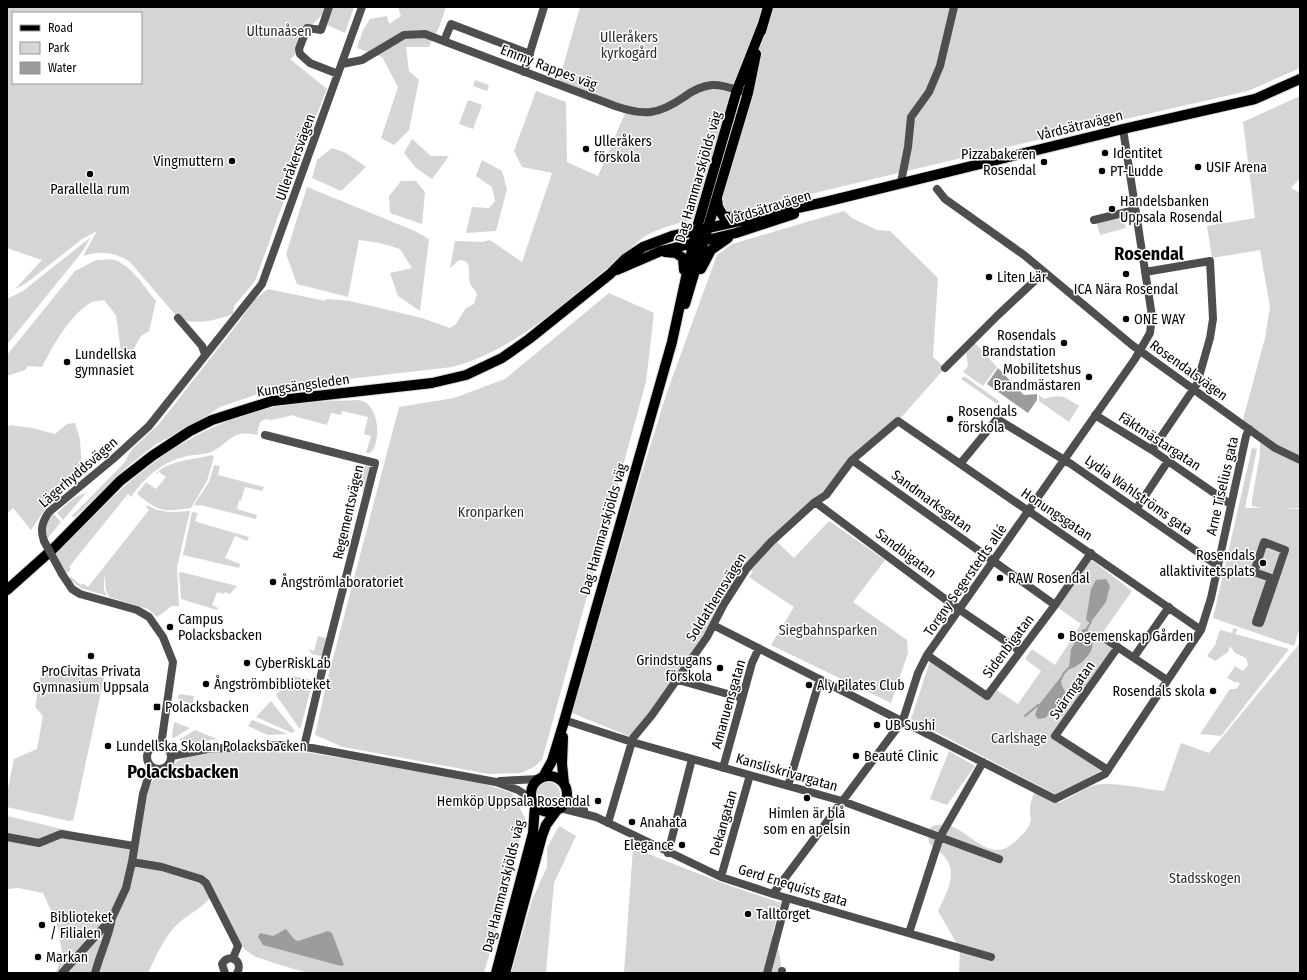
<svg xmlns="http://www.w3.org/2000/svg" width="1307" height="980" font-family="'Fira Sans Condensed',sans-serif">
<style>
.green{fill:#d5d5d5;fill-rule:evenodd}
.water{fill:#9c9c9c}
.lines{fill:none;stroke-linecap:round;stroke-linejoin:round}
.stream{stroke:#9c9c9c;stroke-width:2}
.major-casing{stroke:#dbdbdb;stroke-width:12}
.minor{stroke:#4e4e4e;stroke-width:8}
.major{stroke:#000;stroke-width:10}
.minor-bridge{stroke:#4e4e4e;stroke-width:8}
.poi-dot{fill:#000;stroke:#fff;stroke-width:1.5}
.labels{text-anchor:middle;stroke-width:3;stroke-linejoin:round;paint-order:stroke}
.park-label{font-size:14px;fill:#2c2c2c;stroke:#fff}
.street-label{font-size:14px;fill:#000;stroke:#fff}
.poi-label{font-size:14px;fill:#000;stroke:#fff;text-anchor:start}
.district-label{font-size:18px;font-weight:bold;fill:#000;stroke:#fff}
</style>
<rect width="100%" height="100%" fill="#fff"/>
<path class="green" d="M 7,7 L 326,7 C 322,19 310,24 304,34 C 300,43 299,54 290,59 L 327,89 L 296,167 L 255,281 L 234,306 L 233,314 C 215,320 196,326 178,318 L 130,262 C 115,252 100,250 83,256 L 97,231 L 82,239 L 25,284 L 15,289 L 42,260 L 7,248 ZM 13,13 L 141,13 L 141,83 L 13,83 Z
M 330,7 L 354,7 L 345,33 L 325,24 Z
M 398,7 L 446,7 L 440,25 L 429,47 L 406,47 L 409,71 L 419,80 L 409,130 L 394,145 L 381,138 L 398,87 L 382,57 L 357,48 L 363,30 L 370,19 L 387,16 L 389,24 L 401,16 Z
M 580,7 L 1300,7 L 1300,68 L 1248,91 L 1117,121 L 739,211 C 710,217 678,220 651,233 C 636,241 625,255 611,265 C 561,305 515,350 452,367 L 279,387 L 220,407 L 195,424 L 156,444 L 127,467 L 74,518 L 72,516 L 124,463 L 132,449 L 159,424 L 238,323 L 254,300 L 268,289 L 325,301 L 326,299 L 350,301 L 422,318 L 450,328 L 456,324 L 466,308 L 474,304 L 477,294 C 475,290 471,287 470,283 C 467,274 474,260 459,260 L 450,268 L 455,241 L 483,242 L 490,240 L 522,262 L 552,173 L 522,167 L 514,151 L 536,91 L 566,102 L 567,162 L 598,176 L 626,111 L 558,84 Z
M 475,80 L 489,85 L 487,91 L 473,86 Z
M 1300,96 L 1300,178 L 1291,188 L 1300,193 L 1300,508 L 1281,508 L 1300,509 L 1300,627 L 1294,646 L 1213,618 L 1252,448 L 1257,449 L 1245,508 L 1261,508 L 1252,506 L 1252,500 L 1260,454 L 1260,436 L 1262,429 L 1259,435 L 1242,423 L 1265,338 L 1270,307 L 1260,250 L 1212,258 L 1207,226 L 1255,218 L 1243,122 Z
M 468,100 L 482,105 L 473,129 L 459,124 Z
M 412,139 L 431,156 L 449,156 L 432,179 L 416,168 L 404,153 Z
M 332,148 L 346,153 L 366,167 L 341,191 L 312,178 L 317,160 Z
M 482,160 L 502,171 L 507,189 L 496,231 L 466,233 L 472,207 L 489,208 L 495,201 L 492,187 L 476,176 Z
M 401,181 L 416,181 L 425,192 L 422,224 L 390,213 L 389,196 Z
M 307,187 L 415,231 L 429,239 L 420,311 L 398,296 L 390,273 L 412,268 L 400,249 L 380,243 L 359,240 L 348,297 L 297,284 L 286,254 Z
M 844,211 L 852,218 L 877,230 L 890,231 L 938,278 L 933,357 L 945,368 L 898,421 L 852,460 L 833,487 L 756,557 L 633,738 L 572,713 L 635,495 L 667,392 L 717,255 L 732,244 Z
M 1122,215 L 1126,228 L 1100,235 L 1096,221 Z
M 91,237 L 82,252 L 7,345 L 7,298 L 9,298 L 23,291 Z
M 96,260 C 102,260 110,259 115,260 C 132,266 145,288 156,301 L 149,331 L 141,336 L 128,359 L 122,359 L 116,315 L 104,300 C 100,301 95,301 92,302 C 71,313 52,347 42,367 L 28,366 L 25,370 L 7,376 L 7,355 L 75,271 Z
M 609,293 L 654,313 L 646,382 L 542,760 L 534,767 L 521,773 L 489,774 L 343,747 L 315,735 L 327,681 L 399,407 L 454,398 L 505,379 Z
M 975,343 L 997,367 L 983,386 L 963,372 L 968,366 L 966,352 Z
M 964,376 L 999,401 L 997,404 L 961,379 Z
M 1039,395 L 1044,399 C 1062,394 1063,396 1079,406 L 1069,422 L 1039,401 Z
M 358,400 C 380,402 382,443 370,453 L 366,453 L 371,436 L 364,434 L 368,417 L 342,411 L 341,415 L 331,413 L 327,425 L 294,416 L 294,415 L 271,420 L 266,419 L 260,422 L 257,435 C 230,429 232,442 211,452 C 204,455 194,454 187,456 C 162,462 146,476 131,497 L 128,494 L 69,567 L 71,569 L 69,572 L 63,572 L 55,555 C 111,497 161,444 239,417 C 251,414 262,409 274,407 C 301,402 331,401 358,400 Z
M 75,423 L 80,439 L 82,471 L 50,502 L 31,530 L 13,508 L 7,514 L 7,431 L 9,425 L 32,428 L 55,434 L 67,424 Z
M 211,455 L 214,457 L 207,481 L 191,508 C 163,512 159,512 137,494 L 146,482 L 156,489 L 166,477 L 159,472 L 155,475 C 166,460 195,460 211,455 Z
M 214,465 L 220,466 L 218,475 L 264,487 L 262,491 L 245,487 L 241,501 L 239,500 L 237,509 L 257,515 L 256,519 L 200,505 L 199,506 L 194,505 L 209,482 Z
M 359,465 L 369,466 L 370,468 L 363,492 L 362,492 L 364,484 L 358,482 L 362,467 Z
M 87,492 L 63,520 L 57,513 L 74,498 Z
M 147,505 C 161,514 175,512 190,511 L 177,567 L 179,606 L 172,606 L 157,617 L 148,609 L 109,597 L 106,590 L 104,574 L 104,590 L 107,596 L 81,588 L 69,579 L 71,577 L 81,585 L 82,583 L 88,587 L 149,510 L 146,507 Z
M 192,512 L 198,513 L 195,521 L 200,523 L 249,537 L 247,541 L 235,536 L 225,558 L 240,564 L 239,568 L 183,555 Z
M 53,513 L 61,522 L 47,539 C 45,529 46,521 53,513 Z
M 829,521 L 885,560 L 853,602 L 907,640 L 908,653 L 891,703 L 771,645 L 794,607 L 749,577 L 753,572 L 748,568 L 775,540 L 794,558 Z
M 1089,558 L 1132,591 L 1103,632 L 1117,641 L 1053,736 L 1102,770 L 1057,795 L 911,719 L 930,661 L 985,697 L 992,687 L 1018,704 L 1041,671 L 1025,659 L 1032,649 L 1055,665 L 1081,624 L 1057,607 Z
M 181,572 L 237,586 L 230,594 L 225,592 L 224,594 L 217,592 L 212,605 L 218,608 L 217,610 L 181,599 L 179,573 Z
M 1233,628 L 1238,629 L 1235,634 L 1289,649 L 1221,736 L 1200,734 L 1230,689 L 1236,689 L 1240,684 L 1237,681 L 1236,683 L 1227,678 L 1235,666 L 1243,671 L 1248,665 L 1246,658 L 1235,653 L 1230,646 L 1228,652 L 1215,661 L 1207,656 L 1215,645 L 1220,630 L 1232,633 Z
M 318,636 L 326,638 L 323,655 L 321,656 L 312,654 L 308,649 L 314,651 Z
M 1300,643 L 1300,973 L 959,973 L 960,949 L 938,911 C 945,895 959,875 945,857 C 941,852 934,848 929,843 L 928,833 L 931,827 C 964,812 984,873 1017,840 C 1021,836 1026,831 1029,826 C 1033,817 1029,816 1030,808 C 1030,802 1033,796 1035,790 L 1059,803 C 1072,797 1087,785 1102,784 C 1118,783 1147,789 1164,791 L 1181,743 L 1209,753 Z
M 47,666 L 104,678 L 74,817 L 73,820 L 69,821 L 7,807 L 7,793 L 14,759 L 37,749 L 43,716 L 35,707 L 42,668 Z
M 293,676 L 313,680 L 301,727 L 299,728 L 276,695 Z
M 179,694 L 194,696 L 193,705 L 178,699 Z
M 271,701 L 295,731 L 292,733 L 256,717 Z
M 252,720 L 288,734 L 268,735 L 248,726 Z
M 174,722 L 190,728 L 174,738 L 172,737 Z
M 195,730 L 217,739 L 189,744 L 179,740 Z
M 282,748 L 476,781 L 512,793 L 525,818 L 524,829 L 511,861 L 512,874 L 484,973 L 308,973 L 277,964 L 256,957 L 245,950 L 212,895 C 204,907 192,912 181,921 C 165,934 157,955 148,973 L 56,973 L 62,953 L 57,924 L 43,893 L 18,888 L 7,889 L 7,816 L 134,846 L 143,794 L 159,773 L 168,770 L 177,761 L 189,756 L 238,750 Z
M 949,751 L 975,766 L 947,805 L 930,799 Z
M536 794a12 12 0 1 1 24 0a12 12 0 1 1-24 0Z
M 559,826 L 576,836 L 554,883 L 546,973 L 511,973 L 532,900 L 547,867 L 547,848 Z
M 633,848 L 725,884 L 781,903 L 772,935 L 779,951 L 782,971 L 786,973 L 624,973 Z"/>
<path class="water" d="M 998,368 L 1024,395 L 1037,394 L 1037,400 L 1028,413 L 987,384 Z
M 1106,579 L 1110,586 L 1106,602 L 1090,623 L 1086,620 L 1091,589 L 1096,580 Z
M 1083,629 L 1087,629 C 1095,644 1095,650 1082,662 C 1078,665 1073,669 1069,669 L 1071,649 Z
M 1060,678 L 1062,686 L 1068,697 L 1045,718 L 1038,719 L 1035,715 L 1038,706 Z
M 286,929 L 294,939 L 298,941 L 328,931 L 332,933 L 344,965 L 341,966 L 263,945 L 258,937 L 260,933 L 273,936 Z"/>
<g class="lines">
<path class="stream" d="M 1086,630 L 1091,622
M 1060,681 L 1064,673 L 1070,667
M 1025,716 L 1038,705"/>
<g class="major-casing">
<path id="major" d="M 761,31 L 768,7
M 717,199 L 718,207 L 723,216 L 728,217 L 740,216
M 665,252 L 676,253 L 683,258 L 684,270
M 701,269 L 711,250 L 728,238
M 617,270 L 661,251 L 736,233 L 794,214
M 685,304 L 748,93 L 756,54
M 7,590 L 54,548 L 120,481 L 152,456 L 190,431 L 212,420 L 272,401 L 432,383 L 466,375 L 502,358 L 529,339 L 610,274 L 625,259 L 643,247 L 672,236 L 825,202 L 1123,129 L 1255,99 L 1300,79
M 563,737 L 562,764 L 564,784
M531 794a18 18 0 1 1 36 0a18 18 0 1 1-36 0Z
M 543,777 L 552,761 L 563,725 L 672,342 L 696,231 L 737,90 L 763,24
M 496,973 L 533,833 L 535,805
M 505,973 L 542,836 L 546,825 L 557,810"/>
</g>
<path class="minor" d="M 329,7 L 321,30 L 307,28 L 299,49 L 300,54 L 310,63 L 338,74
M 444,41 L 451,24 L 530,54
M 342,64 L 362,60 L 404,35 L 425,34 L 615,106 C 644,116 658,115 684,97 C 692,91 701,86 712,85 C 723,84 737,90 748,93
M 524,72 L 544,7
M 901,182 L 908,147 L 911,117 L 929,92 L 940,66 L 954,7
M 937,189 L 945,199 L 1024,255 L 1132,345 L 1275,448 L 1300,460
M 1094,220 L 1135,210
M 1145,272 L 1210,261 L 1213,319 L 1210,338 L 1197,384 L 1152,450
M 178,318 L 202,346 L 205,354
M 945,368 L 997,316 L 1044,272
M 1095,415 L 1152,450 L 1230,504
M 265,435 L 375,463 L 320,679 L 304,747
M 852,460 L 1055,605
M 960,464 L 997,419 L 1071,464 L 1218,566
M 815,502 L 957,608 L 1020,651
M 1137,508 L 1168,461
M 44,541 C 40,530 42,522 49,512 L 113,459 L 149,426 L 262,284 L 362,7
M 1264,542 L 1285,550 L 1260,623 L 1256,622 L 1271,578 L 1254,572 Z
M 62,574 L 72,589 L 80,594 L 137,610 L 149,617 L 163,637 L 173,662 L 161,745
M 713,625 L 1055,799 L 1105,774 L 1201,630 L 1211,598 L 1246,436 L 1249,429
M 1107,640 L 1167,680
M 927,655 L 987,696 L 1055,605 L 1091,553
M 1134,657 L 1169,607
M 678,680 L 742,698
M 564,720 L 632,742 L 842,801 L 999,859
M147 757a12 12 0 1 1 24 0a12 12 0 1 1-24 0Z
M 172,756 L 208,749 L 281,745 L 312,748 L 496,782 L 518,790 L 532,799
M 723,768 L 752,663 L 759,648
M 1108,770 L 1055,736 L 1118,647
M 500,781 L 539,779
M 788,786 L 820,679
M 567,794 L 569,799 L 584,810
M 560,808 L 596,817 L 721,877 L 773,894 L 991,957
M 608,823 L 633,738 L 652,715 L 707,637 L 724,604 L 747,568 L 771,542 L 815,502 L 826,495 L 852,460 L 898,421 L 1201,630
M 7,837 L 39,843 L 61,834 L 134,846
M 668,853 L 692,759
M 132,862 L 162,867 L 201,879 L 206,883 L 238,946 L 233,958
M 721,877 L 750,775
M 773,894 L 903,720 L 918,673 L 927,655 L 1135,359 L 1150,333 L 1152,316 L 1123,129
M 909,933 L 940,837 L 983,762
M 782,971 L 782,973
M 62,973 L 112,918 L 126,888 L 132,862 L 143,794 L 149,775 L 154,769
M 95,973 C 100,954 109,937 112,918
M 225,973 L 222,964 C 229,952 244,961 237,973
M 767,973 L 787,898"/>
<use href="#major" class="major"/>
<path class="minor-bridge" d="M 44,541 L 62,574"/>
</g>
<g class="poi-dot">
<circle cx="586" cy="149" r="4"/>
<circle cx="1105" cy="153" r="4"/>
<circle cx="232" cy="161" r="4"/>
<circle cx="1044" cy="162" r="4"/>
<circle cx="1198" cy="167" r="4"/>
<circle cx="1102" cy="171" r="4"/>
<circle cx="90" cy="174" r="4"/>
<circle cx="1112" cy="209" r="4"/>
<circle cx="1126" cy="274" r="4"/>
<circle cx="989" cy="277" r="4"/>
<circle cx="1126" cy="319" r="4"/>
<circle cx="1064" cy="343" r="4"/>
<circle cx="67" cy="362" r="4"/>
<circle cx="1089" cy="377" r="4"/>
<circle cx="950" cy="419" r="4"/>
<circle cx="1263" cy="563" r="4"/>
<circle cx="1000" cy="578" r="4"/>
<circle cx="273" cy="582" r="4"/>
<circle cx="170" cy="627" r="4"/>
<circle cx="1061" cy="636" r="4"/>
<circle cx="91" cy="656" r="4"/>
<circle cx="247" cy="663" r="4"/>
<circle cx="720" cy="668" r="4"/>
<circle cx="206" cy="684" r="4"/>
<circle cx="809" cy="685" r="4"/>
<circle cx="1213" cy="691" r="4"/>
<rect x="153" y="703" width="8" height="8" rx="2"/>
<circle cx="877" cy="725" r="4"/>
<circle cx="108" cy="746" r="4"/>
<circle cx="856" cy="756" r="4"/>
<circle cx="807" cy="798" r="4"/>
<circle cx="598" cy="801" r="4"/>
<circle cx="632" cy="822" r="4"/>
<circle cx="682" cy="845" r="4"/>
<circle cx="748" cy="914" r="4"/>
<circle cx="42" cy="925" r="4"/>
<circle cx="38" cy="957" r="4"/>
</g>
<g class="labels">
<g class="park-label">
<text x="279" y="36">Ultunaåsen</text>
<text x="629" y="42">Ulleråkers<tspan x="629" dy="16">kyrkogård</tspan></text>
<text x="491" y="517">Kronparken</text>
<text x="828" y="635">Siegbahnsparken</text>
<text x="1019" y="743">Carlshage</text>
<text x="1205" y="883">Stadsskogen</text>
</g>
<g class="street-label">
<text transform="translate(549 67) rotate(21)" y="5">Emmy Rappes väg</text>
<text transform="translate(1080 125) rotate(-14)" y="5">Vårdsätravägen</text>
<text transform="translate(295 157) rotate(-70)" y="5">Ulleråkersvägen</text>
<text transform="translate(698 177) rotate(-74)" y="5">Dag Hammarskjölds väg</text>
<text transform="translate(769 207) rotate(-17)" y="5">Vårdsätravägen</text>
<text transform="translate(1189 370) rotate(36)" y="5">Rosendalsvägen</text>
<text transform="translate(303 385) rotate(-8)" y="5">Kungsängsleden</text>
<text transform="translate(1160 441) rotate(33)" y="5">Fäktmästargatan</text>
<text transform="translate(78 472) rotate(-41)" y="5">Lägerhyddsvägen</text>
<text transform="translate(1222 486) rotate(-77)" y="5">Arne Tiselius gata</text>
<text transform="translate(1139 495) rotate(35)" y="5">Lydia Wahlströms gata</text>
<text transform="translate(932 501) rotate(36)" y="5">Sandmarksgatan</text>
<text transform="translate(348 512) rotate(-77)" y="5">Regementsvägen</text>
<text transform="translate(1057 514) rotate(34)" y="5">Honungsgatan</text>
<text transform="translate(603 529) rotate(-74)" y="5">Dag Hammarskjölds väg</text>
<text transform="translate(906 553) rotate(37)" y="5">Sandbigatan</text>
<text transform="translate(965 580) rotate(-55)" y="5">Torgny Segerstedts allé</text>
<text transform="translate(716 597) rotate(-58)" y="5">Soldathemsvägen</text>
<text transform="translate(1008 646) rotate(-53)" y="5">Sidenbigatan</text>
<text transform="translate(1072 690) rotate(-55)" y="5">Svärmgatan</text>
<text transform="translate(728 704) rotate(-74)" y="5">Amanuensgatan</text>
<text transform="translate(787 772) rotate(16)" y="5">Kansliskrivargatan</text>
<text transform="translate(723 823) rotate(-74)" y="5">Dekangatan</text>
<text transform="translate(793 885) rotate(17)" y="5">Gerd Enequists gata</text>
<text transform="translate(503 886) rotate(-76)" y="5">Dag Hammarskjölds väg</text>
</g>
<g class="poi-label">
<text x="594" y="146">Ulleråkers<tspan x="594" dy="16">förskola</tspan></text>
<text x="1113" y="158">Identitet</text>
<text x="1036" y="159" text-anchor="end">Pizzabakeren<tspan x="1036" dy="16">Rosendal</tspan></text>
<text x="224" y="166" text-anchor="end">Vingmuttern</text>
<text x="1206" y="172">USIF Arena</text>
<text x="1110" y="176">PT-Ludde</text>
<text x="90" y="194" text-anchor="middle">Parallella rum</text>
<text x="1120" y="206">Handelsbanken<tspan x="1120" dy="16">Uppsala Rosendal</tspan></text>
<text x="997" y="282">Liten Lär</text>
<text x="1126" y="294" text-anchor="middle">ICA Nära Rosendal</text>
<text x="1134" y="324">ONE WAY</text>
<text x="1056" y="340" text-anchor="end">Rosendals<tspan x="1056" dy="16">Brandstation</tspan></text>
<text x="75" y="359">Lundellska<tspan x="75" dy="16">gymnasiet</tspan></text>
<text x="1081" y="374" text-anchor="end">Mobilitetshus<tspan x="1081" dy="16">Brandmästaren</tspan></text>
<text x="958" y="416">Rosendals<tspan x="958" dy="16">förskola</tspan></text>
<text x="1255" y="560" text-anchor="end">Rosendals<tspan x="1255" dy="16">allaktivitetsplats</tspan></text>
<text x="1008" y="583">RAW Rosendal</text>
<text x="281" y="587">Ångströmlaboratoriet</text>
<text x="178" y="624">Campus<tspan x="178" dy="16">Polacksbacken</tspan></text>
<text x="1069" y="641">Bogemenskap Gården</text>
<text x="712" y="665" text-anchor="end">Grindstugans<tspan x="712" dy="16">förskola</tspan></text>
<text x="255" y="668">CyberRiskLab</text>
<text x="91" y="676" text-anchor="middle">ProCivitas Privata<tspan x="91" dy="16">Gymnasium Uppsala</tspan></text>
<text x="214" y="689">Ångströmbiblioteket</text>
<text x="817" y="690">Aly Pilates Club</text>
<text x="1205" y="696" text-anchor="end">Rosendals skola</text>
<text x="165" y="712">Polacksbacken</text>
<text x="885" y="730">UB Sushi</text>
<text x="116" y="751">Lundellska Skolan Polacksbacken</text>
<text x="864" y="761">Beauté Clinic</text>
<text x="590" y="806" text-anchor="end">Hemköp Uppsala Rosendal</text>
<text x="807" y="818" text-anchor="middle">Himlen är blå<tspan x="807" dy="16">som en apelsin</tspan></text>
<text x="640" y="827">Anahata</text>
<text x="674" y="850" text-anchor="end">Elegance</text>
<text x="756" y="919">Talltorget</text>
<text x="50" y="922">Biblioteket<tspan x="50" dy="16">/ Filialen</tspan></text>
<text x="46" y="962">Markan</text>
</g>
<g class="district-label">
<text x="1149" y="260">Rosendal</text>
<text x="183" y="778">Polacksbacken</text>
</g>
</g>
<rect width="1307" height="980" fill="none" stroke="#000000" stroke-width="16"/>
<rect x="12" y="12" width="130" height="72" fill="#ffffff" stroke="#999999"/>
<rect x="20" y="25" width="20" height="6" fill="#000000" stroke="#999999"/>
<text x="48" y="32" font-size="12" fill="#000000">Road</text>
<rect x="20" y="42" width="20" height="12" fill="#d5d5d5" stroke="#999999"/>
<text x="48" y="52" font-size="12" fill="#000000">Park</text>
<rect x="20" y="62" width="20" height="12" fill="#9c9c9c" stroke="#999999"/>
<text x="48" y="72" font-size="12" fill="#000000">Water</text>
</svg>
